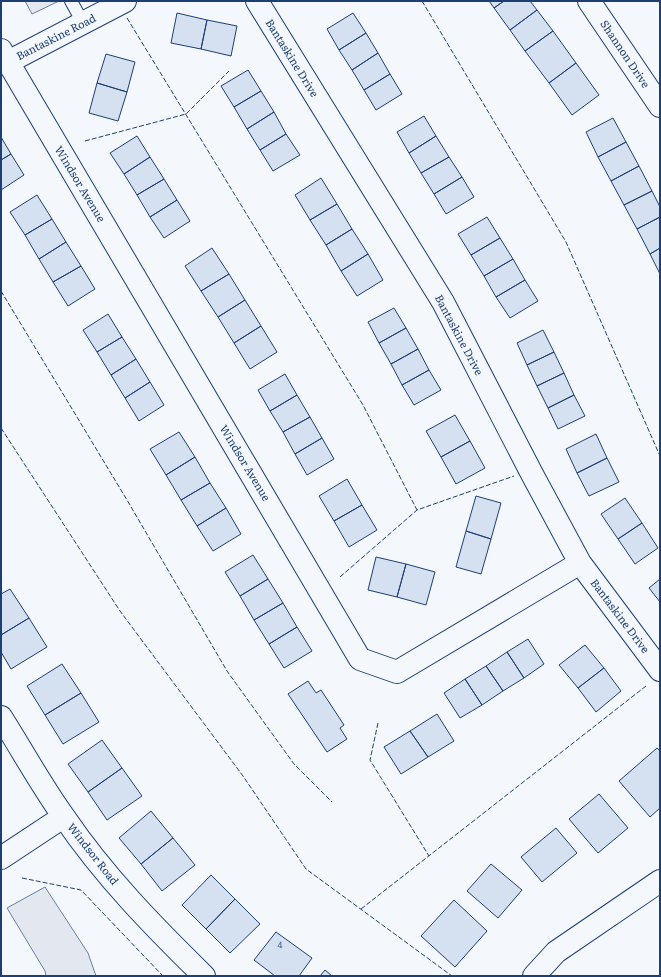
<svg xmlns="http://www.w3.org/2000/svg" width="661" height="977" font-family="Literata,serif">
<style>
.parking{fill:#e3e8f0;stroke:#687fa3}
.building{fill:#d5e0f0;stroke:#1d3f73}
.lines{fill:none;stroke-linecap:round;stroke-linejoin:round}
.service-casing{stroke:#1d3f73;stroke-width:14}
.minor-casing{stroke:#1d3f73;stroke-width:24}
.tertiary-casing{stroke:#1d3f73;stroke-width:24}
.service{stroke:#f4f7fb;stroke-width:12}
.minor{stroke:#f4f7fb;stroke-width:22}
.tertiary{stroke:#f4f7fb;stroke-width:22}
.fence{stroke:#1d3f73;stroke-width:1;stroke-dasharray:5 2;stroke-linecap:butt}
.labels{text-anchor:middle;stroke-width:3;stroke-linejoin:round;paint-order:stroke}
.number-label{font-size:9px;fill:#4b6792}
.street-label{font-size:11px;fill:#1d3f73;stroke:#f4f7fb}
</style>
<rect width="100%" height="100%" fill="#f4f7fb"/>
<path class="parking" d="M 25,1 L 59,1 L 32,14 Z
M 45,887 L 88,953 L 96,976 L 46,976 L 45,971 L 7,908 Z"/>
<path class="building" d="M 489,1 L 504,1 L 494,8 Z
M 504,1 L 530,1 L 537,10 L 510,30 L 494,8 Z
M 537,10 L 553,31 L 525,51 L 510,30 Z
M 177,13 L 207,20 L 201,49 L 171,43 Z
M 353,13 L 366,33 L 339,50 L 327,29 Z
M 207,20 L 237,26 L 231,56 L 201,49 Z
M 553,31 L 576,63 L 549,83 L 525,51 Z
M 366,33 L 378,53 L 352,70 L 339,50 Z
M 378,53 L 390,74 L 364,90 L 352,70 Z
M 106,54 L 135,62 L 127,92 L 97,83 Z
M 576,63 L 599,95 L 572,115 L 549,83 Z
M 248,70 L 261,91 L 234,107 L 221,86 Z
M 390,74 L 402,94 L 376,110 L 364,90 Z
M 97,83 L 127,92 L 118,121 L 89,113 Z
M 261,91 L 274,112 L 247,129 L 234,107 Z
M 274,112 L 286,134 L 260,150 L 247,129 Z
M 424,116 L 436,136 L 409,153 L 397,132 Z
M 613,118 L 626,142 L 598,157 L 586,132 Z
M 286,134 L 300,155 L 273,171 L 260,150 Z
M 137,136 L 150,157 L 124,174 L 110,153 Z
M 436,136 L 449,157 L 421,173 L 409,153 Z
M 1,137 L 11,154 L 1,160 Z
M 626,142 L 639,166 L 611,181 L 598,157 Z
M 11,154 L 24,175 L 1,190 L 1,160 Z
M 150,157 L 164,179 L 137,195 L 124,174 Z
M 449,157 L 462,177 L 434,194 L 421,173 Z
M 639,166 L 652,191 L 624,205 L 611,181 Z
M 462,177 L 474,197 L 446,214 L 434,194 Z
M 321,178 L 337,204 L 310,220 L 295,195 Z
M 164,179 L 177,200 L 150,217 L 137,195 Z
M 652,191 L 660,207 L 660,217 L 637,229 L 624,205 Z
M 37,195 L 52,219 L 25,235 L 10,212 Z
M 177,200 L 190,221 L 164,238 L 150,217 Z
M 337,204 L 352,229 L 326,245 L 310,220 Z
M 487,217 L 500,238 L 471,255 L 458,234 Z
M 660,217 L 660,248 L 650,254 L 637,229 Z
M 52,219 L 66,242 L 39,259 L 25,235 Z
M 352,229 L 368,254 L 341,271 L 326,245 Z
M 500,238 L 513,259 L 484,276 L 471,255 Z
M 66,242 L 81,266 L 53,282 L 39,259 Z
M 212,248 L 229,274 L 201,291 L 185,266 Z
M 660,248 L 660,274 L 650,254 Z
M 368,254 L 383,280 L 357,296 L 341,271 Z
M 513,259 L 525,280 L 496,297 L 484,276 Z
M 81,266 L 95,289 L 68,306 L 53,282 Z
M 229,274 L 245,300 L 218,317 L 201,291 Z
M 525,280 L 538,301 L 510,318 L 496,297 Z
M 245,300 L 261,326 L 234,343 L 218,317 Z
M 394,308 L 406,328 L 379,343 L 368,322 Z
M 108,314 L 122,337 L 97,352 L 83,330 Z
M 261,326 L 277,352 L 250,369 L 234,343 Z
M 406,328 L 418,349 L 391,364 L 379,343 Z
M 543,330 L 554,352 L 527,365 L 517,343 Z
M 122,337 L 136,359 L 111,375 L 97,352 Z
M 418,349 L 429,370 L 402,385 L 391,364 Z
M 554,352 L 564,373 L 537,386 L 527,365 Z
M 136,359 L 150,382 L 125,398 L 111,375 Z
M 429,370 L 441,390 L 414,405 L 402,385 Z
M 564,373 L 574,395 L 548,408 L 537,386 Z
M 285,374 L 297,395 L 270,411 L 258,390 Z
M 150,382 L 164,405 L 139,421 L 125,398 Z
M 297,395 L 310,417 L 283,432 L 270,411 Z
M 574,395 L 585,416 L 558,429 L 548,408 Z
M 455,415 L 470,441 L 441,457 L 426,431 Z
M 310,417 L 322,438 L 295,454 L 283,432 Z
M 179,432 L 195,457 L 166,475 L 150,449 Z
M 596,434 L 607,458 L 577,473 L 566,449 Z
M 322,438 L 334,459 L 307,475 L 295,454 Z
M 470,441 L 485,468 L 456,484 L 441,457 Z
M 195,457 L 210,483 L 181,500 L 166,475 Z
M 607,458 L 619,482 L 589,496 L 577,473 Z
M 347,479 L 362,505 L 334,521 L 319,496 Z
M 210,483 L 226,508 L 197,526 L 181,500 Z
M 476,496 L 501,503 L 491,539 L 466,531 Z
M 625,498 L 642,523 L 618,539 L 601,514 Z
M 362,505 L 377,530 L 349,547 L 334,521 Z
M 226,508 L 241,534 L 213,551 L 197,526 Z
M 642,523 L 658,548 L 635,564 L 618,539 Z
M 466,531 L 491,539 L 481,574 L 456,567 Z
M 253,555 L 268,579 L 240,596 L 225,572 Z
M 376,557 L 406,564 L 397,597 L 368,590 Z
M 406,564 L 435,572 L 426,605 L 397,597 Z
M 268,579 L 283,603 L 254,620 L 240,596 Z
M 660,579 L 660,602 L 649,588 Z
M 10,589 L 29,618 L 1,635 L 1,594 Z
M 283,603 L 297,627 L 269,644 L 254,620 Z
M 29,618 L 47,647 L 11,669 L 1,652 L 1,635 Z
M 297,627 L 312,651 L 284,668 L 269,644 Z
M 528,639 L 544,664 L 524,678 L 507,652 Z
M 585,645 L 604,668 L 578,688 L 559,665 Z
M 507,652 L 524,678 L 503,691 L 486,666 Z
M 62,664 L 81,693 L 45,715 L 27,686 Z
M 486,666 L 503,691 L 482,705 L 465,679 Z
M 604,668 L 621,691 L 596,712 L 578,688 Z
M 465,679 L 482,705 L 460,718 L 444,693 Z
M 308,681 L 316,693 L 321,690 L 344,725 L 340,728 L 347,739 L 327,752 L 288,694 Z
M 81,693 L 99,722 L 63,744 L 45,715 Z
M 437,714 L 454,741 L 428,757 L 410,731 Z
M 410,731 L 428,757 L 401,774 L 384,747 Z
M 102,740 L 122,768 L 88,792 L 68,764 Z
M 657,748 L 660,751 L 660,808 L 650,817 L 619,781 Z
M 122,768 L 142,796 L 107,820 L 88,792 Z
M 599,794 L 628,828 L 598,853 L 569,819 Z
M 151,811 L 173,838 L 141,864 L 119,838 Z
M 556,828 L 577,853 L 542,882 L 521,857 Z
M 173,838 L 195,865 L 162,891 L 141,864 Z
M 491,864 L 522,890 L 498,918 L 467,891 Z
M 211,875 L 235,899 L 206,929 L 182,905 Z
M 235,899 L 260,924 L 230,953 L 206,929 Z
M 454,900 L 487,931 L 455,967 L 421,936 Z
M 276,932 L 312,958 L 299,976 L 275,976 L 254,960 Z
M 325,970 L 332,976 L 320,976 Z"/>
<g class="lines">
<g class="service-casing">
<path id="service" d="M 71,1 L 83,23"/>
</g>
<g class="minor-casing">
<path id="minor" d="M 257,1 L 443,302 L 532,474 L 580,563 L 660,670
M 589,1 L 660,106
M 1,50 L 360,659 L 397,672 L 580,563
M 8,62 L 125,1
M 1,858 L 63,817"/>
</g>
<g class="tertiary-casing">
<path id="tertiary" d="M 1,717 C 22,750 41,785 64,817 C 104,876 154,927 204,976
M 534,976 L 556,952 L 660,881"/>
</g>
<use href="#service" class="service"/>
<use href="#minor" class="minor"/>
<use href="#tertiary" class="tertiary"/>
<path class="fence" d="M 422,1 L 566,242 L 660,456
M 127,18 L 363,405 L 417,510
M 85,141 L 186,114 L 229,71
M 1,291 L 127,500 L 227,671 L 294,764 L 332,802
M 1,428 L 120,611 L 243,776 L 306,869 L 452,976
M 340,577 L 417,510 L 514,476
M 378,723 L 370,760 L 429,856
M 22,878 L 81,890 L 163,976
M 361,909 L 646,686"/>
</g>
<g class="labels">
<g class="number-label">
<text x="280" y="948">4</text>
</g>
<g class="street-label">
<text transform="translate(56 37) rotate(-27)" y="4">Bantaskine Road</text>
<text transform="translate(625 54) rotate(56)" y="4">Shannon Drive</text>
<text transform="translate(292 58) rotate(58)" y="4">Bantaskine Drive</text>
<text transform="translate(80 184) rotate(59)" y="4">Windsor Avenue</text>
<text transform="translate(459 335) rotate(62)" y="4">Bantaskine Drive</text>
<text transform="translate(245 463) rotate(59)" y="4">Windsor Avenue</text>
<text transform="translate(620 616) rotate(53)" y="4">Bantaskine Drive</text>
<text transform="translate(93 854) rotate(52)" y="4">Windsor Road</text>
</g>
</g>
<rect width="661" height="977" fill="none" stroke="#1d3f73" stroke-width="4"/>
</svg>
